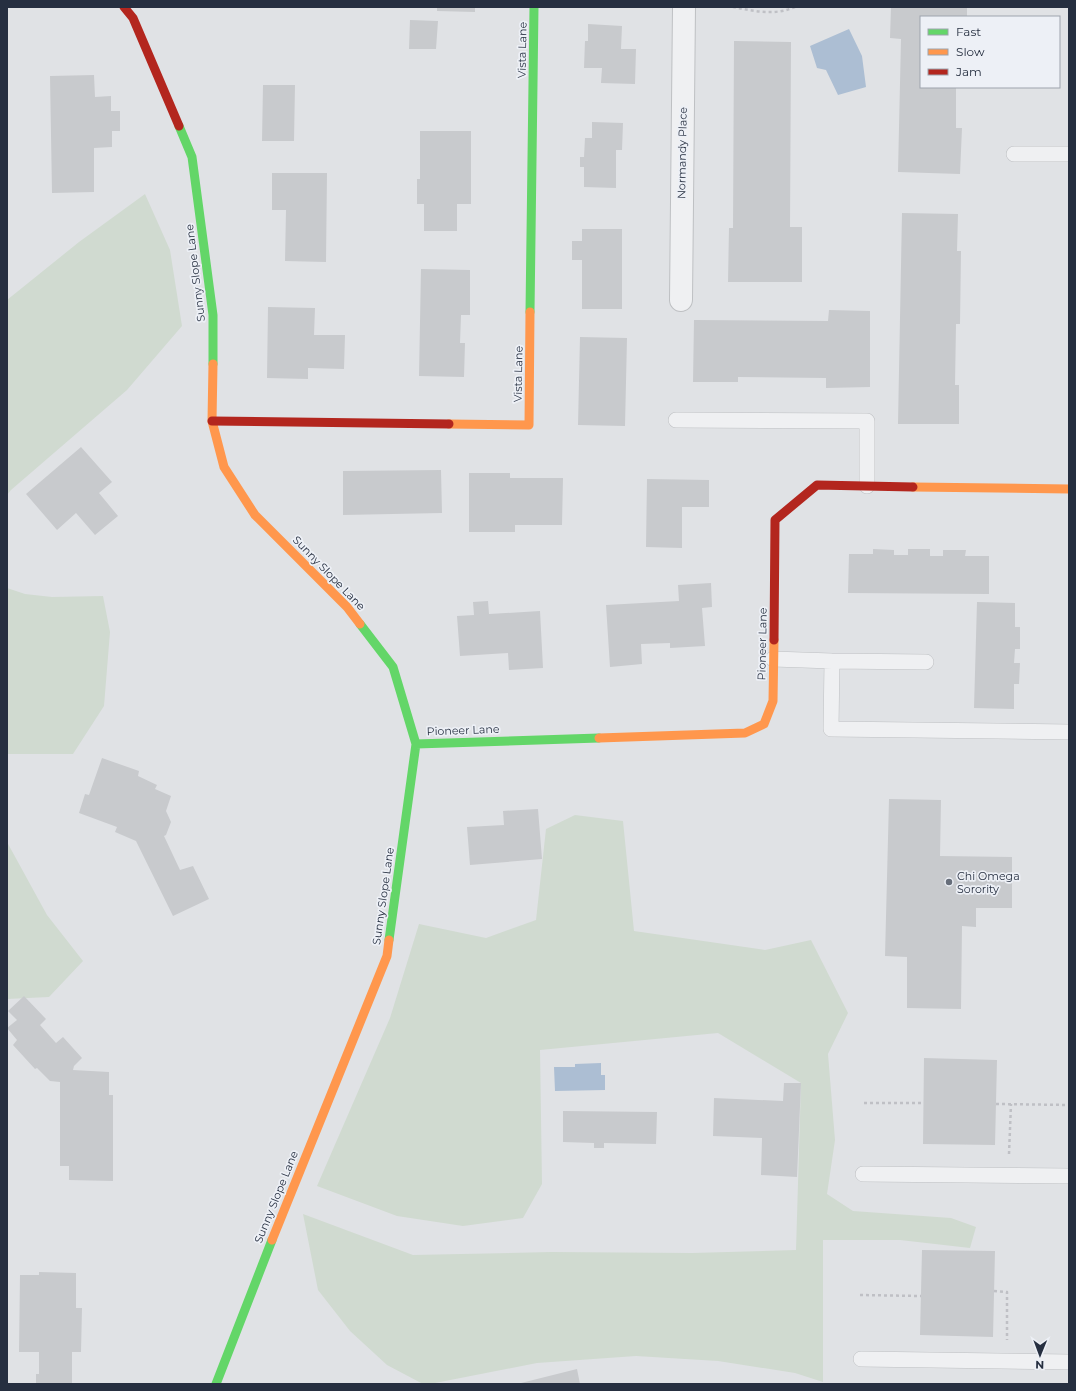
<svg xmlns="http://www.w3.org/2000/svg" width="1076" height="1391" font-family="Montserrat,sans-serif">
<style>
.green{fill:#d0dad0}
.water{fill:#acbed3}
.building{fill:#c8cacd}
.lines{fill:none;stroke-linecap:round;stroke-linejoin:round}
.lane-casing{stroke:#bec0c3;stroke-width:16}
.street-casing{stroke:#bec0c3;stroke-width:24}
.path{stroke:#bfc0c5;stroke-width:2.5;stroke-dasharray:3 3;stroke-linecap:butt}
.lane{stroke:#eff0f2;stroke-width:15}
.street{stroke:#eff0f2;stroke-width:22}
.fast{stroke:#63d668;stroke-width:9}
.slow{stroke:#ff974d;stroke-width:9}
.jam{stroke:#b3261e;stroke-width:9}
.poi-dot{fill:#676e7a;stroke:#edf0f6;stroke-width:1.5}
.labels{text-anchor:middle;stroke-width:3.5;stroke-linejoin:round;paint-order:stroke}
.street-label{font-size:11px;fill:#262f40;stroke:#edf0f6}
.poi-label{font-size:11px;fill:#262f40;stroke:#edf0f6;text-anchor:start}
</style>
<rect width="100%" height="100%" fill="#e0e2e5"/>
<path class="green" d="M 145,194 L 170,250 L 182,326 L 127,390 L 11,490 L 7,495 L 7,300 L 79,242 Z
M 7,588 L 25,594 L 52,597 L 103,596 L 110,632 L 104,706 L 73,754 L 7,754 Z
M 575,815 L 623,821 L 634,931 L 765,950 L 811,940 L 848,1013 L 828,1054 L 835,1140 L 827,1194 L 853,1211 L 951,1218 L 976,1227 L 970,1248 L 900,1240 L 823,1240 L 823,1382 L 795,1373 L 718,1361 L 636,1356 L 537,1363 L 430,1384 L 423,1384 L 387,1365 L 350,1331 L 318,1290 L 303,1214 L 413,1255 L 551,1252 L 692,1253 L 796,1250 L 801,1083 L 718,1033 L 540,1050 L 542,1184 L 523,1218 L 463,1226 L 397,1216 L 317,1186 L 390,1018 L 419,924 L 486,938 L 536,920 L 546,829 Z
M 7,842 L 47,915 L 83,961 L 49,997 L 7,999 Z"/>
<path class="water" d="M 849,29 L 862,56 L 866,87 L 838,95 L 826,70 L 817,68 L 810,46 Z
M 601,1063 L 601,1075 L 605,1075 L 605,1090 L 555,1091 L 554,1067 L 575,1067 L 575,1064 Z"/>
<path class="building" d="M 437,7 L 475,7 L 475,12 L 437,11 Z
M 891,7 L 967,7 L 967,17 L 921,17 L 921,87 L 956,87 L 956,128 L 962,128 L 960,174 L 898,172 L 901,39 L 890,38 Z
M 410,20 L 438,21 L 436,49 L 409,49 Z
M 588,24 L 622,26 L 621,49 L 636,49 L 635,84 L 601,83 L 602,68 L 584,68 L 585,41 L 588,41 Z
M 734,41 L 791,42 L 790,227 L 802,227 L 802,282 L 728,282 L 729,228 L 733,228 Z
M 94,75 L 95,97 L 111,96 L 111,111 L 120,111 L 120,131 L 112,131 L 112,147 L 94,148 L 94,192 L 52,193 L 50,76 Z
M 263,85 L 295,85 L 294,141 L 262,141 Z
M 592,122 L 623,123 L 622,150 L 616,150 L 616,188 L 584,187 L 584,167 L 580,167 L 580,157 L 584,157 L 585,138 L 592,138 Z
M 420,131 L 471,131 L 471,204 L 457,204 L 457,231 L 424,231 L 424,204 L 417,204 L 417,179 L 420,179 Z
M 272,173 L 327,173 L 326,262 L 285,261 L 286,210 L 272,210 Z
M 902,213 L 958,214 L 957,251 L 961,251 L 960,324 L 956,324 L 955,385 L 959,385 L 959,424 L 898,424 Z
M 582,229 L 622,229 L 622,309 L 582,309 L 582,260 L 572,260 L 572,241 L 582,241 Z
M 421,269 L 470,270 L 470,315 L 461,315 L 460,343 L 465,343 L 464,377 L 419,376 Z
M 268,307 L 315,308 L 314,335 L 345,335 L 344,369 L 308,368 L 308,379 L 267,378 Z
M 829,310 L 870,311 L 870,387 L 826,388 L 826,378 L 738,377 L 738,382 L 693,382 L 694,320 L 828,321 Z
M 580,337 L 627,338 L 625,426 L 578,425 Z
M 81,447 L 112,482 L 99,493 L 118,516 L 95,535 L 76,513 L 57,530 L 26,494 Z
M 441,470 L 442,513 L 343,515 L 343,471 Z
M 469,473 L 510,473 L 510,478 L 563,478 L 562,525 L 515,525 L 515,532 L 469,532 Z
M 647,479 L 709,480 L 709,507 L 682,507 L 682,548 L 646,547 Z
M 873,549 L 894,550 L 894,555 L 908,555 L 908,549 L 930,549 L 930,556 L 943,556 L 943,550 L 966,550 L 965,556 L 989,556 L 989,594 L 848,593 L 849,554 L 873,554 Z
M 711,583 L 712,607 L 702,608 L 705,646 L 670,648 L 670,643 L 641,644 L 642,664 L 610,667 L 606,605 L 679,601 L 678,585 Z
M 488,601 L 489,614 L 540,611 L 543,668 L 509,670 L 508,653 L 460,656 L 457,616 L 474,615 L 473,602 Z
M 977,602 L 1015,603 L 1015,627 L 1020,627 L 1020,649 L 1015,649 L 1014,663 L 1020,663 L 1019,684 L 1014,684 L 1014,709 L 974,708 Z
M 102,758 L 139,771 L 138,776 L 157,785 L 155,789 L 171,796 L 166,811 L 171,822 L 166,835 L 164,836 L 180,870 L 193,866 L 209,899 L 173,916 L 136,841 L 115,832 L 117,827 L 79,813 L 85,794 L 89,795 Z
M 889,799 L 941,800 L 940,856 L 1012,857 L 1012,908 L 976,908 L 976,927 L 962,926 L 961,1009 L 907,1008 L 907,957 L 885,956 Z
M 538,809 L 542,859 L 470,865 L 467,827 L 504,825 L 503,811 Z
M 24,996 L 46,1019 L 40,1025 L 56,1043 L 63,1037 L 82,1058 L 74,1066 L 73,1070 L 109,1072 L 109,1095 L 113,1095 L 113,1181 L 69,1180 L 69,1166 L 60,1166 L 60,1082 L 50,1081 L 37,1068 L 35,1069 L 13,1045 L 17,1040 L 7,1028 L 17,1020 L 8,1011 Z
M 924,1058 L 997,1060 L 995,1145 L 923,1144 Z
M 784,1083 L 801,1083 L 797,1177 L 761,1175 L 762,1138 L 713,1136 L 714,1098 L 783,1101 Z
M 563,1111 L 657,1112 L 656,1144 L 604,1143 L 604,1148 L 594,1148 L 594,1143 L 563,1142 Z
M 922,1250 L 995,1251 L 993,1337 L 920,1335 Z
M 39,1272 L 76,1273 L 76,1308 L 82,1308 L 81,1352 L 72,1352 L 72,1384 L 36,1384 L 36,1374 L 39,1374 L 39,1352 L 19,1352 L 20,1275 L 39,1275 Z
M 577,1369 L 580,1384 L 522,1384 L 521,1383 Z"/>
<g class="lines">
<g class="lane-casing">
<path id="lane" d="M 1014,154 L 1069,154
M 676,420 L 867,421 L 867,486
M 773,659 L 832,661 L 926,662
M 832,661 L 831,729 L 1069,732
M 863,1174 L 1069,1176
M 861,1359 L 1069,1362"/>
</g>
<g class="street-casing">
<path id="street" d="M 681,300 L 684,7"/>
</g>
<path class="path" d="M 733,7 C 753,11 775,16 795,7
M 864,1103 L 924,1103
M 996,1104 L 1069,1105
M 1009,1154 L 1011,1104
M 994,1291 L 1007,1292 L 1007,1340
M 860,1295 L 921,1296"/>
<use href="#lane" class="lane"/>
<use href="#street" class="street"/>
<path class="fast" d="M 179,126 L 192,157 L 213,315 L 213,364
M 530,312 L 534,7
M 360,624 L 393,667 L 416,744 L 389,940
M 416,744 L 599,738
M 216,1384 L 272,1240"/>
<path class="slow" d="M 213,364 L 212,421 L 224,467 L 255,515 L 347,607 L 360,624
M 449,424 L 529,425 L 530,312
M 913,487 L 1069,489
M 599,738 L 745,733 L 764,724 L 773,701 L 774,640
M 272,1240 L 387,956 L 389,940"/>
<path class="jam" d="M 124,7 L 133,18 L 179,126
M 212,421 L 449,424
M 774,640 L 775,520 L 817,485 L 913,487"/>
</g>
<circle class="poi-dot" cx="949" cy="882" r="4"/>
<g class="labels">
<g class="street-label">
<text transform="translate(522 50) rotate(-89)" y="4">Vista Lane</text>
<text transform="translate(682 153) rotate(-89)" y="4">Normandy Place</text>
<text transform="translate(195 273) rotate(-97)" y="4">Sunny Slope Lane</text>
<text transform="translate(518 374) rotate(-89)" y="4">Vista Lane</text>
<text transform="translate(329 573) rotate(46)" y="4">Sunny Slope Lane</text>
<text transform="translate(762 644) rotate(-89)" y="4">Pioneer Lane</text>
<text transform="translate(463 730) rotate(-2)" y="4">Pioneer Lane</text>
<text transform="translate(383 896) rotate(-82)" y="4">Sunny Slope Lane</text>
<text transform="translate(276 1197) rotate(-68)" y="4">Sunny Slope Lane</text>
</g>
<g class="poi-label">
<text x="957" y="880">Chi Omega<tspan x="957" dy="13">Sorority</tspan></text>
</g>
</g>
<rect width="1076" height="1391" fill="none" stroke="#262f40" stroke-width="16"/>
<rect x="920" y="16" width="140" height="72" fill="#edf0f6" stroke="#9da3ad"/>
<rect x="928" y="29" width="20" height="6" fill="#63d668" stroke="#9da3ad"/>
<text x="956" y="36" font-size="12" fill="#262f40">Fast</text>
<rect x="928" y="49" width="20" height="6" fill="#ff974d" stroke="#9da3ad"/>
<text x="956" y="56" font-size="12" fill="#262f40">Slow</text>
<rect x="928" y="69" width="20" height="6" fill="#b3261e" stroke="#9da3ad"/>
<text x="956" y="76" font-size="12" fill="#262f40">Jam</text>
<g transform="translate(1040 1355) rotate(181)" stroke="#edf0f6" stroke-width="3" paint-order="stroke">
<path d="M0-3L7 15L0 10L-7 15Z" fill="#262f40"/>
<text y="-6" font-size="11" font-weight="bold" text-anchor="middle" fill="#262f40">N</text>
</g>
</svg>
